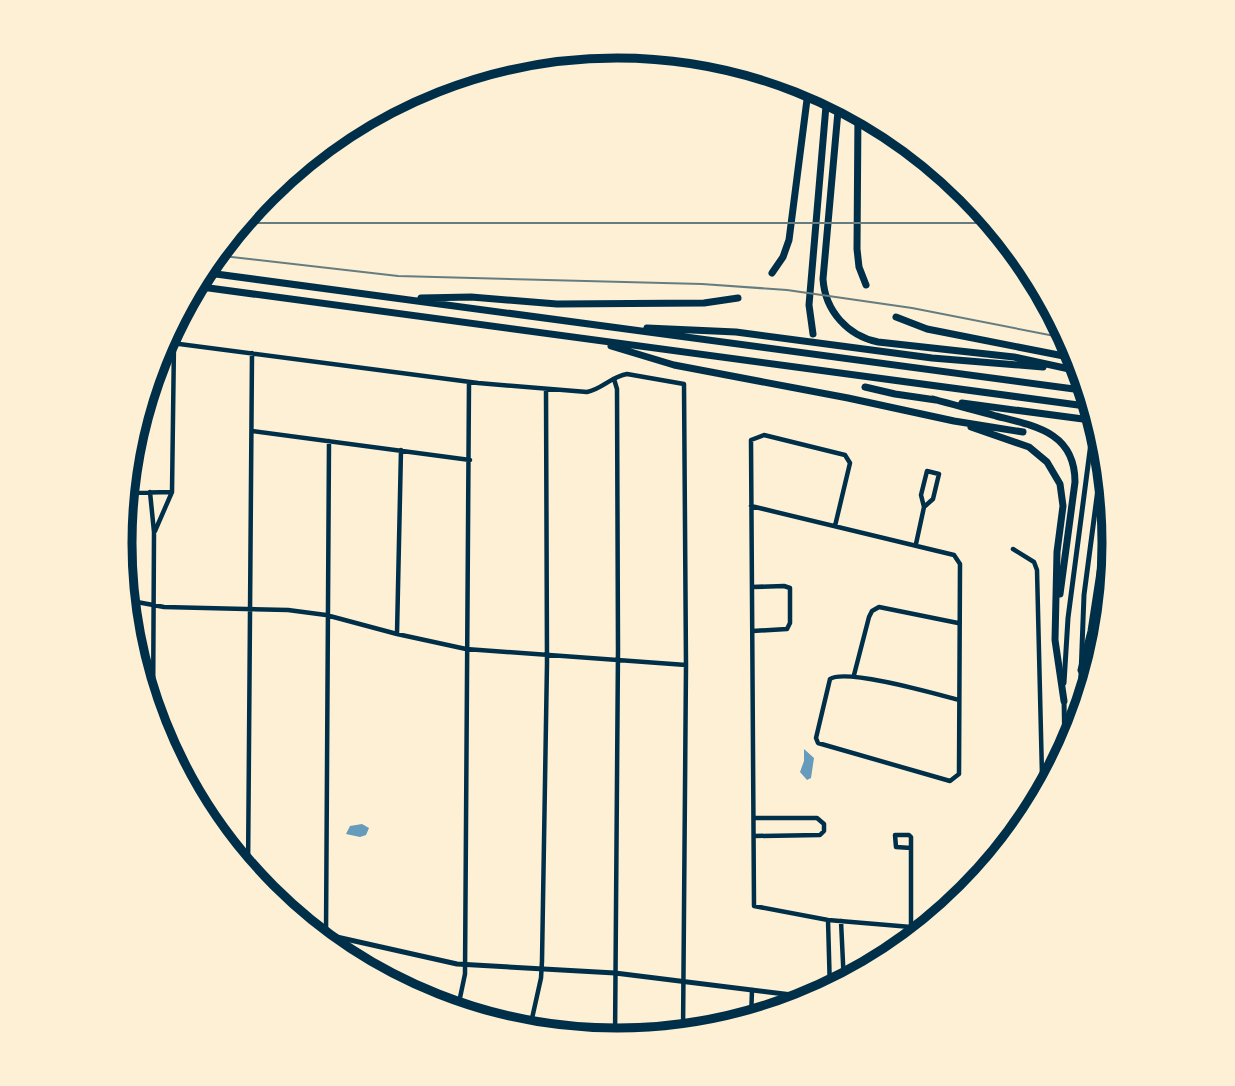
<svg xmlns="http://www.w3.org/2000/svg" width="1235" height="1086" font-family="'Public Sans',sans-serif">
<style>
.water{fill:#669bbc}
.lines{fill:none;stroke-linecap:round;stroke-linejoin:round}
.minor{stroke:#003049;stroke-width:4.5}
.tertiary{stroke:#003049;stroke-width:5}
.secondary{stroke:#003049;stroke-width:5}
.motorway{stroke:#003049;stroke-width:7}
.rail{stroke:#657d81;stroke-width:2}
.rim{fill:none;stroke:#003049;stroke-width:9}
</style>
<rect width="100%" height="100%" fill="#fdf0d5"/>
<path class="water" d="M 804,749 L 814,758 L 811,778 L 807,780 L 800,772 L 804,761 Z
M 362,824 L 369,828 L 366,835 L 360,837 L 346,834 L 350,826 Z"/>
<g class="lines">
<path class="minor" d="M 164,342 L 478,383 L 587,392 C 602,389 612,376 627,374 L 684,384 L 686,665 L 683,1034
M 614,379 L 617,389 L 618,649 L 615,1040
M 252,431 L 470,460
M 150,492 L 154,532 L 153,718
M 125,493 L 172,492
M 751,506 L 954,555 L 960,564 L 959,774 L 950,781 L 818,743 L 816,738 L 830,679 C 846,668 936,694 959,700
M 835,526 L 850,463 L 845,455 L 764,435 L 751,440 L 754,906 L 828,920 L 911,927 L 911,837 L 909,835 L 895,835 L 896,847 L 911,848
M 155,531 L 172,492 L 174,343
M 916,544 L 924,507 L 933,499 L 939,474 L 927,471 L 921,495 L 924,507
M 1013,549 L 1034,562 L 1037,570 L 1042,775 C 1042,791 1033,801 1033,816
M 752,587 L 784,586 L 790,588 L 790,623 L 787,629 L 753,631
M 126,600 L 164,607 L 288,610 L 326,615 L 397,634 L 466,649 L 686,665
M 397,634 L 401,450
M 854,675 L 869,617 L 872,611 L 879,607 L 958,623
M 754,818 L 817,818 L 824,824 L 824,831 L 820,835 L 754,836
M 248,874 L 252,353
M 828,920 L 830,991
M 841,921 L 844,984
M 326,935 L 329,441
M 457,1012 L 465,974 L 469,382
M 751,1020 L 752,990
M 530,1031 L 550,1031
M 529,1032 L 541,978 L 542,961 L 547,663 L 546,389"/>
<path class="tertiary" d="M 310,931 L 457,964 L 615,973 L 817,998"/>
<path class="secondary" d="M 1064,683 L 1068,618 L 1095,412
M 1064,700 L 1065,756
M 1079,726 L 1084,595 L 1104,443"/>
<path class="motorway" d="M 839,100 L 823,279 C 825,311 848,336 878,342 L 1014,357 L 1083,372
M 858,110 L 857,249 L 859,267 L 866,285
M 201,272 L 1089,391
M 772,273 L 783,257 L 789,240 L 809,84
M 194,286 L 1093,407
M 421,298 L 471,297 L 557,304 L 704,303 L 738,298
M 896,317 L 927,329 L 1079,359
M 647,328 L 736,332 L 932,358 L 1043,367
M 813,334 L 809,305 L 827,94
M 611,346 L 674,365 L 848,398 L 954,421 L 1023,432
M 865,387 L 895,394 L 936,400
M 933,399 C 954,405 975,410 996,416 C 1035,426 1075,432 1075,482 L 1060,594
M 962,403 L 1098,421
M 971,427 L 1029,447 L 1047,462 L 1060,484 L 1063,506 L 1057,552 L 1055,640 L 1064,701
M 1081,670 L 1091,631 L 1111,501"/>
<path class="rail" d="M 240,223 L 995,223
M 214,255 L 398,276 L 702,284 L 787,290 L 912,308 L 1070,339"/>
</g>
<path d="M0 0H1235V1086H0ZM132 543a485 485 0 1 1 970 0a485 485 0 1 1-970 0Z" fill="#fdf0d5" fill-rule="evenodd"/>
<path class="rim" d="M132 543a485 485 0 1 1 970 0a485 485 0 1 1-970 0Z"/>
</svg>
